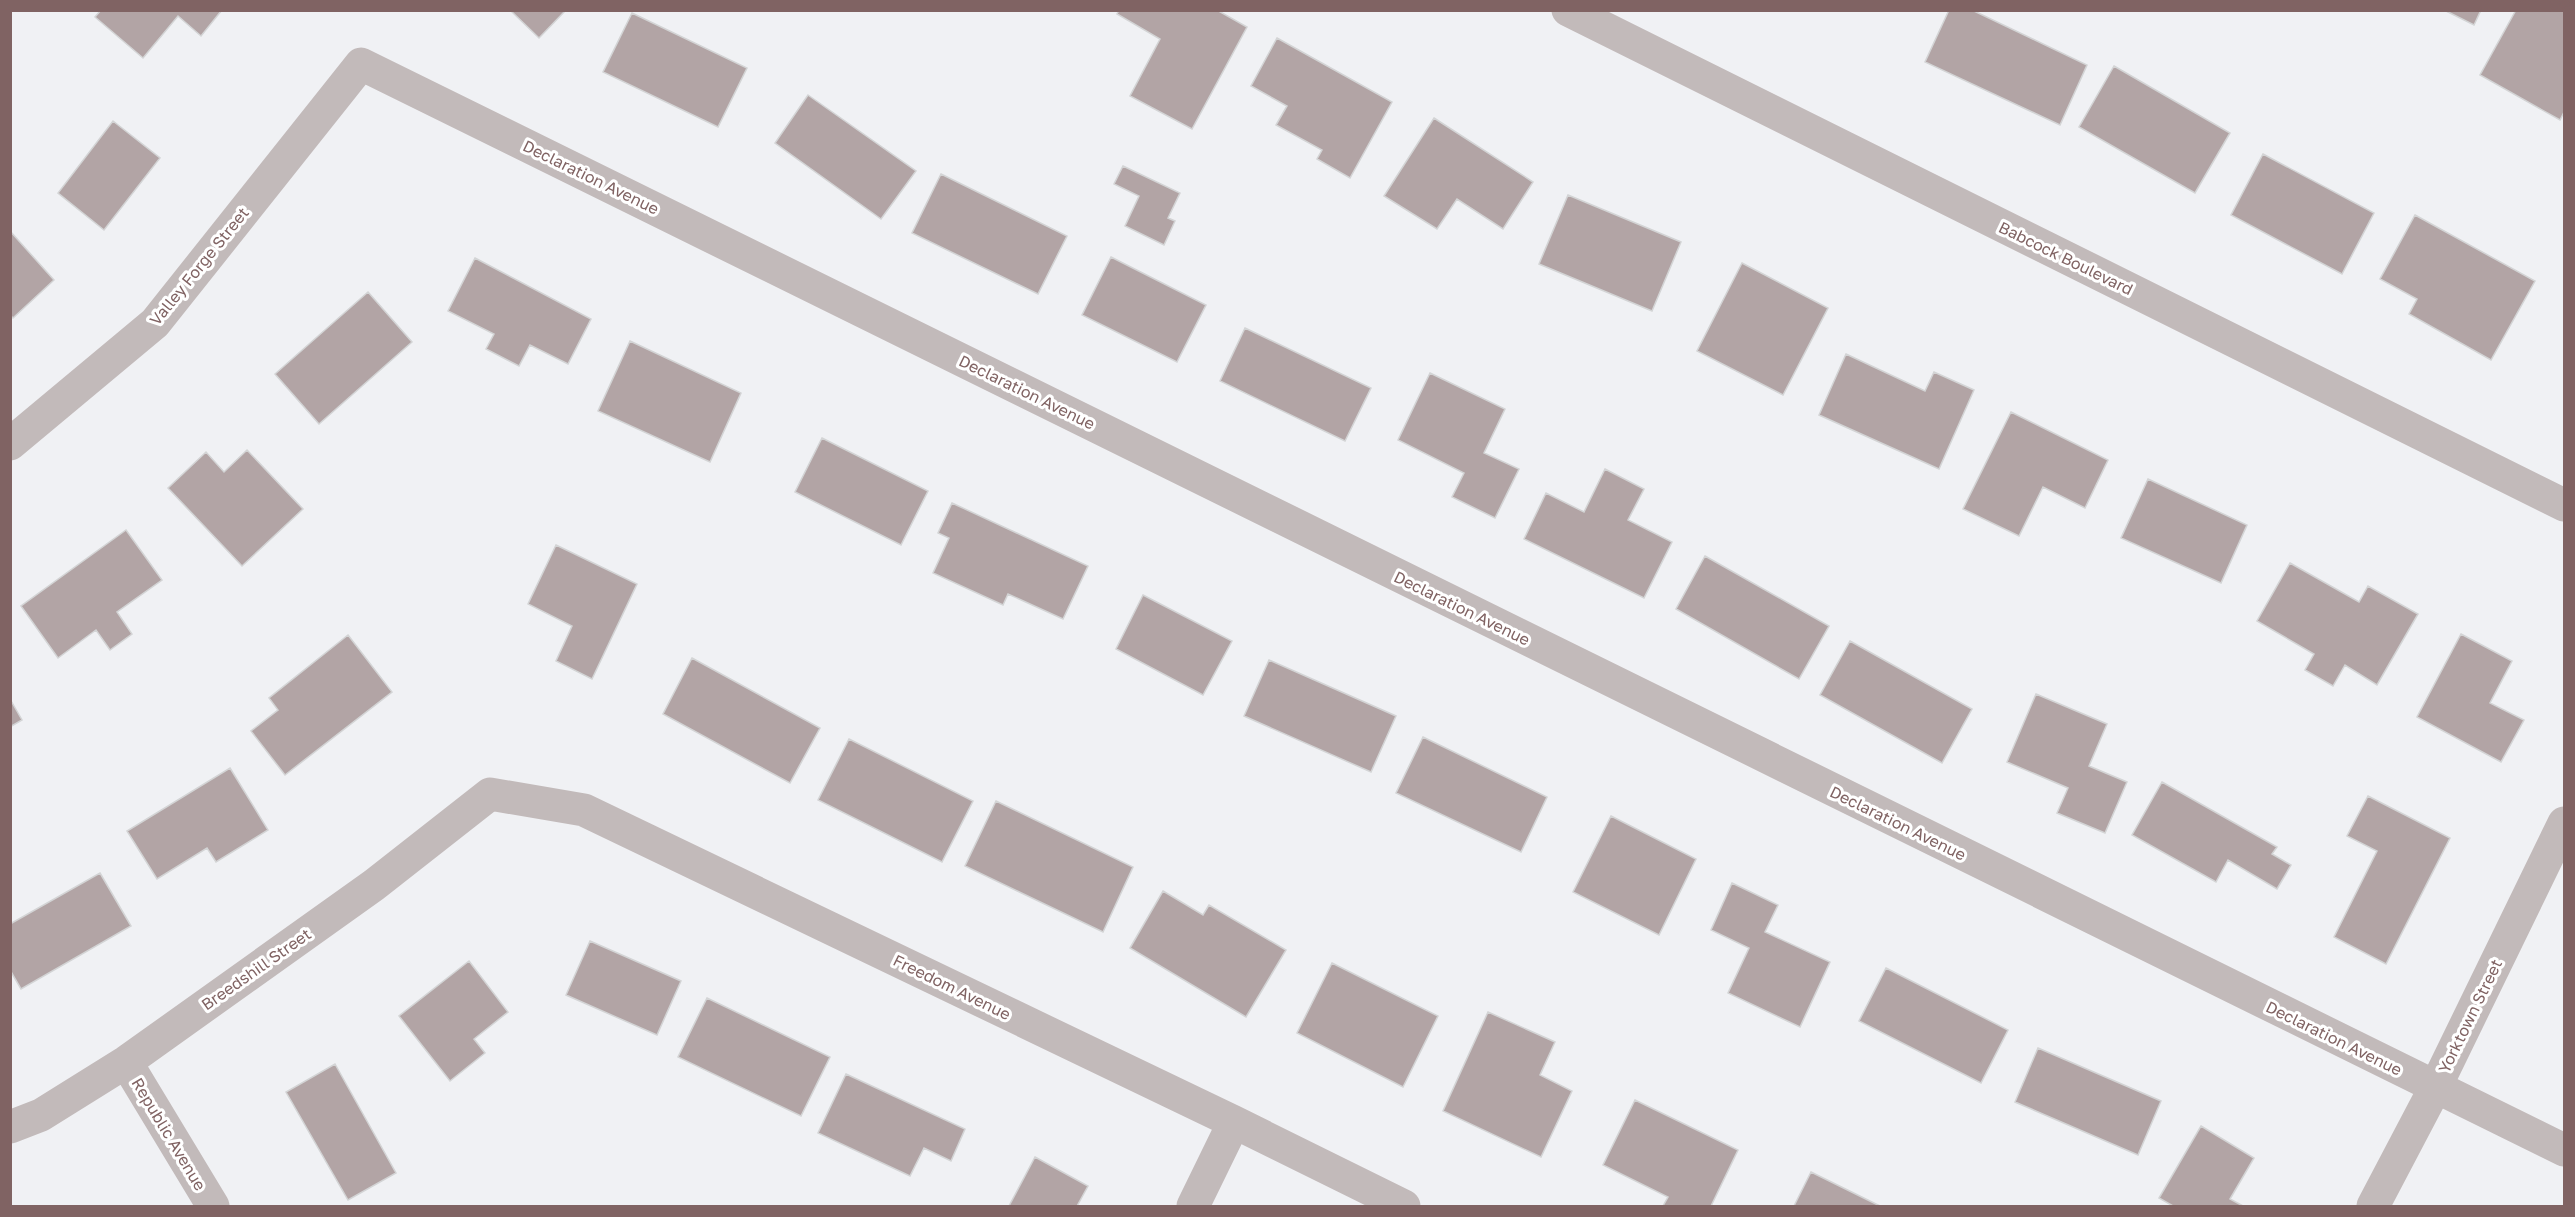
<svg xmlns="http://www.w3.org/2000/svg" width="2575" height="1217" font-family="'Golos Text',sans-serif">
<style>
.building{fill:#b2a4a5;stroke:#d3d4d5;stroke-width:1.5}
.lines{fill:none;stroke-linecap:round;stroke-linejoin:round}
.minor{stroke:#c2baba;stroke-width:33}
.labels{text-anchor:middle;stroke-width:6;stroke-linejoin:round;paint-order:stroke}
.street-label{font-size:16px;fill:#806363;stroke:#fff}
</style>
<rect width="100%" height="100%" fill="#f0f1f4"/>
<path class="building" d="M 101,10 L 222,10 L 201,36 L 178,16 L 143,58 L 95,17 Z
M 510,10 L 566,10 L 539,38 Z
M 1119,10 L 1217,10 L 1247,27 L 1192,129 L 1130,96 L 1160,39 L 1117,14 Z
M 1949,10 L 1972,10 L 2087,65 L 2060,125 L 1925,62 Z
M 2444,10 L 2481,10 L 2474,25 Z
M 2516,10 L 2564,10 L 2564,112 L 2560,120 L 2480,75 Z
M 632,13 L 747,68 L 718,127 L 603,72 Z
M 1277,38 L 1392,102 L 1350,178 L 1317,159 L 1322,150 L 1276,125 L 1287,106 L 1251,86 Z
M 2114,66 L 2230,133 L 2195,193 L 2079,127 Z
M 808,95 L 916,171 L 881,219 L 775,143 Z
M 1434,118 L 1533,182 L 1503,229 L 1457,199 L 1437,229 L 1384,196 Z
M 113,121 L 160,158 L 104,230 L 58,193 Z
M 2263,154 L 2374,213 L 2342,274 L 2231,215 Z
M 1123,166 L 1180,193 L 1168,218 L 1175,221 L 1164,245 L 1125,226 L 1139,196 L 1114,184 Z
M 941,174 L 1067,236 L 1038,294 L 912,233 Z
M 1568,195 L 1681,242 L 1652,311 L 1539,264 Z
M 2415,215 L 2535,281 L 2491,360 L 2409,314 L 2417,299 L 2380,279 Z
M 10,231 L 54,280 L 13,318 L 10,315 Z
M 1111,257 L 1206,305 L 1177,362 L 1082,315 Z
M 475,258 L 591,319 L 568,364 L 530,345 L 519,366 L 486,349 L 494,334 L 448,311 Z
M 1742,263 L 1828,308 L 1783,395 L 1697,351 Z
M 368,292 L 412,342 L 319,424 L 275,374 Z
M 1245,328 L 1371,388 L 1345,441 L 1220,381 Z
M 630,341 L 741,393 L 710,462 L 598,411 Z
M 1846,354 L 1925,391 L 1934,372 L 1974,390 L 1939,469 L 1819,415 Z
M 1430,373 L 1505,409 L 1484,453 L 1519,469 L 1495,518 L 1452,497 L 1464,473 L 1398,440 Z
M 2011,412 L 2108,460 L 2085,508 L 2043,487 L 2019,536 L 1963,509 Z
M 822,438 L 928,491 L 901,545 L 795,492 Z
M 247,450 L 303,509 L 242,566 L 168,488 L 206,452 L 224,472 Z
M 1605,469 L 1644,489 L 1628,520 L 1672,542 L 1644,598 L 1524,539 L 1546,493 L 1584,512 Z
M 2148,479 L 2247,525 L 2221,583 L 2121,538 Z
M 952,503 L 1088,566 L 1063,619 L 1008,594 L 1003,605 L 933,573 L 949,538 L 938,533 Z
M 126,530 L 162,580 L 117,612 L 132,634 L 110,650 L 96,630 L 58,658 L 21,606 Z
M 556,545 L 637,584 L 592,679 L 556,661 L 572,626 L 528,604 Z
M 1705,556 L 1829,626 L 1799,679 L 1676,609 Z
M 2290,563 L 2359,602 L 2368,586 L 2418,614 L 2377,685 L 2345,665 L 2333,686 L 2305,670 L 2314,654 L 2257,621 Z
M 1143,595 L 1232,641 L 1203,695 L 1116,649 Z
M 2461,634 L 2512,661 L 2490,703 L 2524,720 L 2501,762 L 2417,717 Z
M 348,635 L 392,692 L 285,775 L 251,731 L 278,710 L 269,698 Z
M 1850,641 L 1972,709 L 1942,763 L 1820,695 Z
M 692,658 L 820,728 L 790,783 L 663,714 Z
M 1269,660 L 1396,716 L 1371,772 L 1244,716 Z
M 2036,694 L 2107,724 L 2089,766 L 2127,782 L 2105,833 L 2057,813 L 2068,788 L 2007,762 Z
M 10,699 L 22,720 L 10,727 Z
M 1423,737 L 1547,797 L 1521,852 L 1396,793 Z
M 849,739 L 973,801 L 942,862 L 818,800 Z
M 230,768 L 268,830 L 216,862 L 207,848 L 157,879 L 127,831 Z
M 2162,782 L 2277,847 L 2272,854 L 2291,865 L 2277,889 L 2228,860 L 2216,882 L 2132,835 Z
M 2368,796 L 2450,838 L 2386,964 L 2334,937 L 2377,851 L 2347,836 Z
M 996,801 L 1133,867 L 1103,932 L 965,866 Z
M 1611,816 L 1696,859 L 1659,935 L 1573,892 Z
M 100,873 L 131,926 L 21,989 L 10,970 L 10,924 Z
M 1732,883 L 1778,905 L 1765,932 L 1830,962 L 1800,1027 L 1728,993 L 1749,948 L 1711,930 Z
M 1163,891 L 1203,915 L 1209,905 L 1286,950 L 1246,1017 L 1130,948 Z
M 590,941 L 681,981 L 657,1035 L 566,995 Z
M 469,961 L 508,1012 L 474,1039 L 485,1053 L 450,1081 L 399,1016 Z
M 1332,963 L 1438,1016 L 1403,1087 L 1297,1033 Z
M 1886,968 L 2008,1030 L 1981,1083 L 1859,1021 Z
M 707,998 L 830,1057 L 801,1116 L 678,1057 Z
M 1488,1012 L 1555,1042 L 1540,1075 L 1572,1091 L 1541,1157 L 1443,1111 Z
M 2038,1048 L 2161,1101 L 2138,1155 L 2015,1102 Z
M 335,1064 L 396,1173 L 348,1200 L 286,1092 Z
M 846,1074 L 965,1129 L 951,1161 L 924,1148 L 910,1176 L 818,1133 Z
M 1635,1100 L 1738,1150 L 1711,1206 L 1663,1206 L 1668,1197 L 1603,1165 Z
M 2201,1126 L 2254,1158 L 2230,1199 L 2243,1206 L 2173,1206 L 2159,1198 Z
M 1035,1157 L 1088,1186 L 1077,1206 L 1009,1206 Z
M 1811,1172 L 1880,1206 L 1794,1206 Z"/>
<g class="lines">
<path class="minor" d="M 1568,10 L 2564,505
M 10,444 L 155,323 L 361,64 L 2564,1150
M 126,1062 L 213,1206
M 10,1127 L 41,1115 L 126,1062 L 374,885 L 490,794 L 584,810 L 1234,1122 L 1404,1206
M 1193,1206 L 1234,1122
M 2373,1206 L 2435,1088 L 2564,823"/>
</g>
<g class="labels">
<g class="street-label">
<text transform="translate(591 177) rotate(26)" y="6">Declaration Avenue</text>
<text transform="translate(2066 258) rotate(26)" y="6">Babcock Boulevard</text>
<text transform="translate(199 266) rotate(-51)" y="6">Valley Forge Street</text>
<text transform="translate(1027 392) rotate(26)" y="6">Declaration Avenue</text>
<text transform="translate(1462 608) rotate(26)" y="6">Declaration Avenue</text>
<text transform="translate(1898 823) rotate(26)" y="6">Declaration Avenue</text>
<text transform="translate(256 969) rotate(-35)" y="6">Breedshill Street</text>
<text transform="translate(952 987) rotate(26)" y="6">Freedom Avenue</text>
<text transform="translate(2470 1016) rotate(-64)" y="6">Yorktown Street</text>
<text transform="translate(2334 1038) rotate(26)" y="6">Declaration Avenue</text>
<text transform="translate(169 1134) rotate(59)" y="6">Republic Avenue</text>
</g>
</g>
<rect width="2575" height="1217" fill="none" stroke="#806363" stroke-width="24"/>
</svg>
